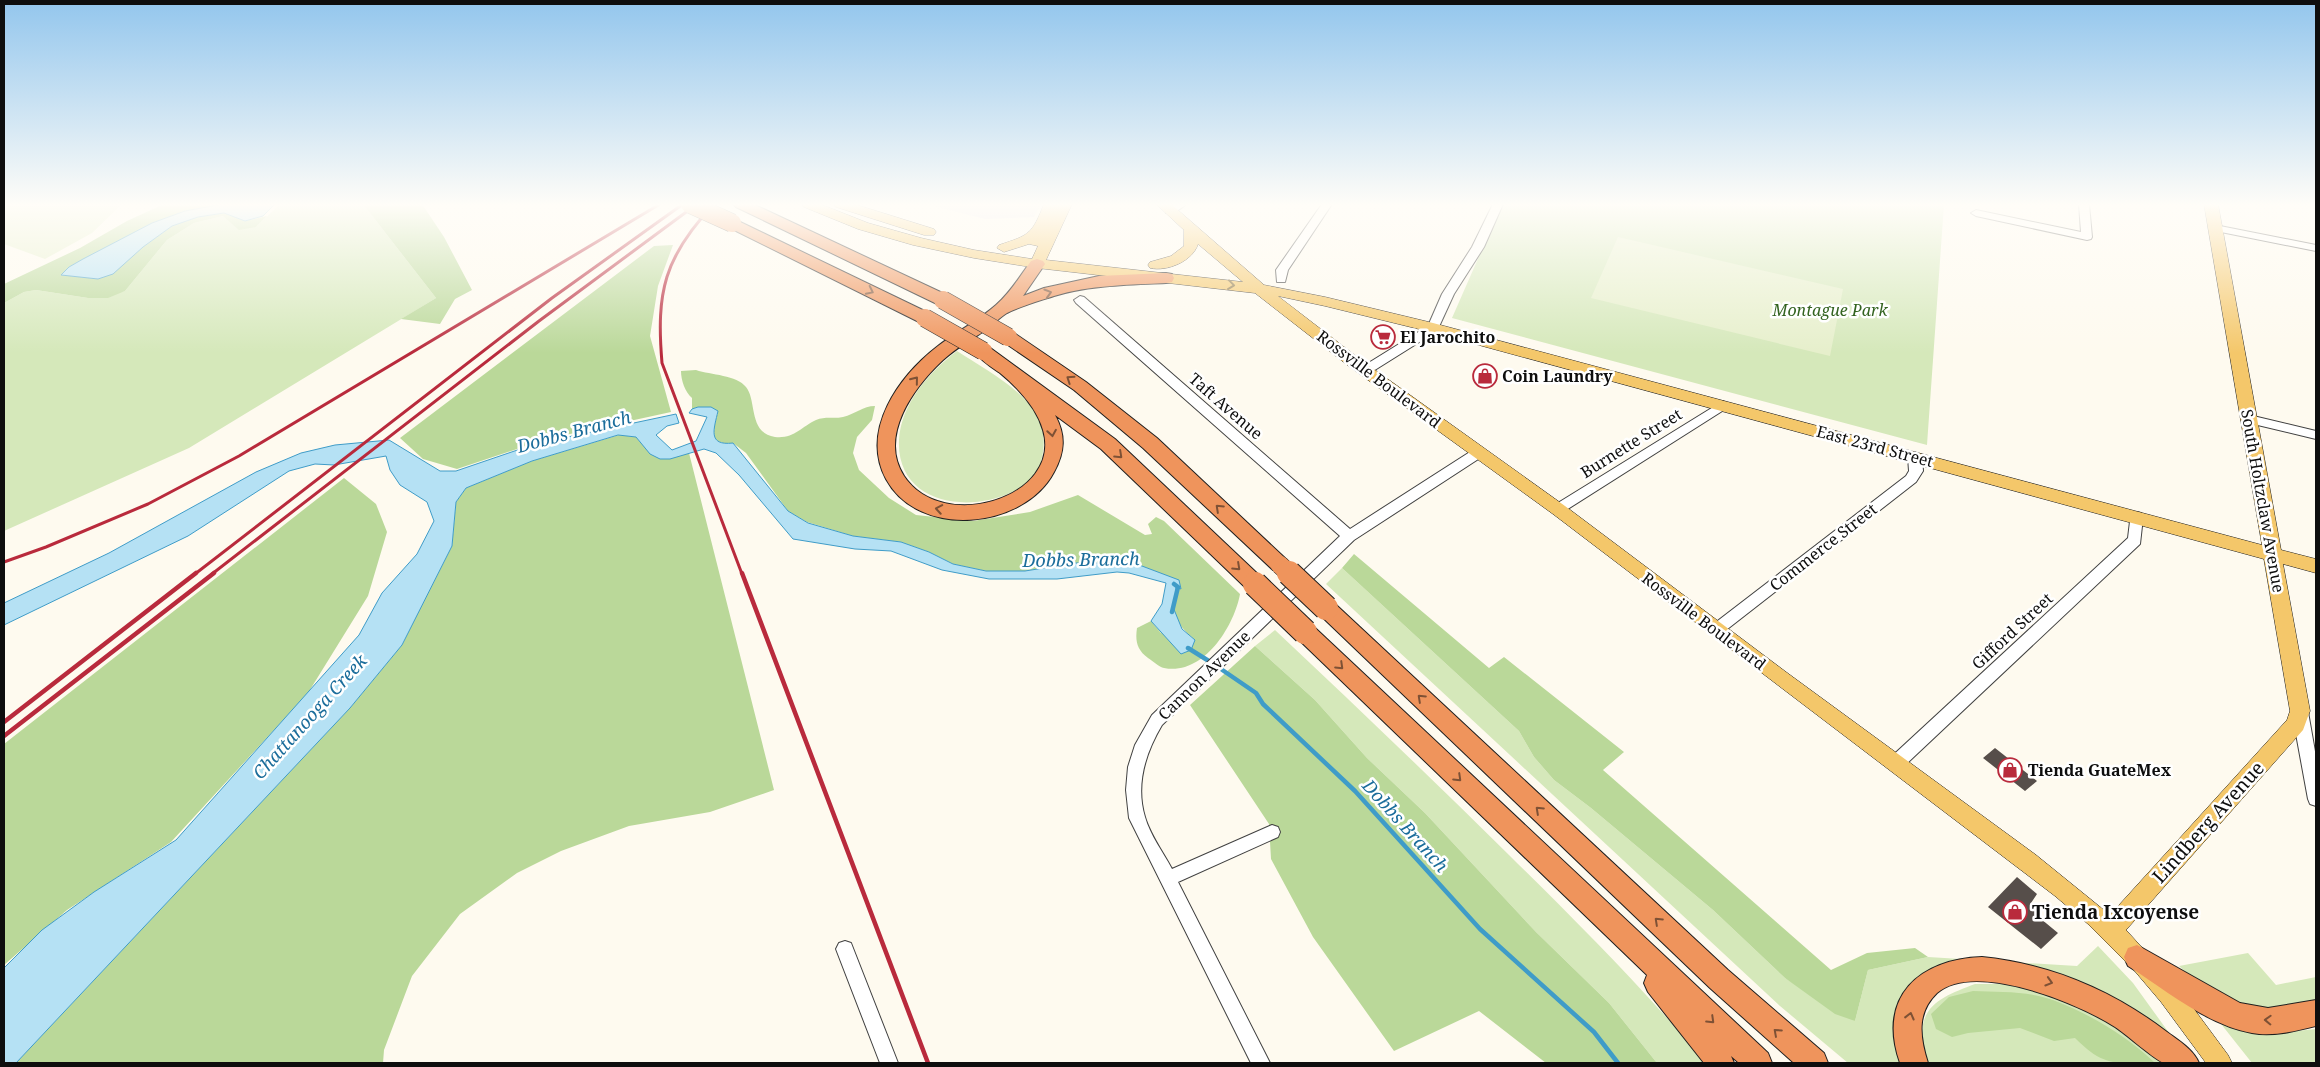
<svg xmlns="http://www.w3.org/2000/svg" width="2320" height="1067" font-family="'Noto Serif',serif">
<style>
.industrial{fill:#eae2ec}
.green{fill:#d5e8ba}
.forest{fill:#bad899}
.pitch{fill:#e6efcb}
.water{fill:#b5e1f4;stroke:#3f9cc8}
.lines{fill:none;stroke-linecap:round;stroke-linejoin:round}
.stream{stroke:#3f9cc8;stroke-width:4.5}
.building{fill:#564e4a}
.minor-casing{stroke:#414141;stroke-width:2}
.major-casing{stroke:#1f1f1f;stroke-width:1}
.highway-casing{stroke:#1f1f1f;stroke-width:2}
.minor{fill:#fff;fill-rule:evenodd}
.major{fill:#f4c76a;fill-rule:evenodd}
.highway{fill:#ef945c;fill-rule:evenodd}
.rail-far1{stroke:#b92a3c;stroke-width:3}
.rail{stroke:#b92a3c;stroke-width:4.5}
.highway-bridge-far1-casing{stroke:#1f1f1f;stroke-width:19;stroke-linecap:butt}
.highway-bridge-casing{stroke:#1f1f1f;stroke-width:26;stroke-linecap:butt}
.highway-bridge-far1{stroke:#ef945c;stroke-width:18}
.highway-bridge{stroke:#ef945c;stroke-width:24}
.oneway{stroke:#8c7441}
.oneway2{stroke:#7e5135}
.labels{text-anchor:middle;stroke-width:5;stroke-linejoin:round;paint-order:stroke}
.park-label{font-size:16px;font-style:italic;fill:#336320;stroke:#fff}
.poi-label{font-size:16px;font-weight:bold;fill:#0e0e0e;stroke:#fff;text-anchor:start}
.street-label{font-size:16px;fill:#0e0e0e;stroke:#fff}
.water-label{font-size:18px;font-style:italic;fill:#1b6d9b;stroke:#fff}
.near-street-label{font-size:19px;fill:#0e0e0e;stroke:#fff}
.near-poi-label{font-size:19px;font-weight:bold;fill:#0e0e0e;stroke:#fff;text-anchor:start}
</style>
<rect width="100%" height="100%" fill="#fefaef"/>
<path class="industrial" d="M 926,204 L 1041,204 L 1034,217 L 985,219 Z"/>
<path class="green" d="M 284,204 L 363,204 L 436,298 L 189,448 L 4,531 L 4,303 L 24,292 L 36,290 L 88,298 L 125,291 L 167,240 L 194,223 L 223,216 L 256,227 L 277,207 Z
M 1502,204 L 1944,204 L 1927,445 L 1452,318 Z
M 957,351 C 984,369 1020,387 1037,415 C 1043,427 1045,440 1043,452 C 1042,457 1041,462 1040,467 C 1035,478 1023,487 1012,492 C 967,514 896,503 899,440 C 901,404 929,372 957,351 Z
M 1342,568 L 1519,731 L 1534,757 L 1554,780 L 1591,808 L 1713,910 L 1785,978 L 1855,1021 L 1868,970 L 1928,957 L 2077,966 L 2098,946 L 2133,983 L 2185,1055 L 2109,1001 L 1945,968 L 1898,1045 L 1906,1063 L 1848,1063 L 1780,1006 L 1326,584 Z
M 1275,630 C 1354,704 1432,779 1509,855 C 1577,922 1645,990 1706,1063 L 1657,1063 L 1609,1003 L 1536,932 L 1425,813 L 1367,758 L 1315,700 L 1255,646 Z
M 2248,953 L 2276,985 L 2316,977 L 2316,1001 C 2296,1004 2274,1010 2254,1007 C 2229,1004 2197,983 2179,966 Z
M 1975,984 L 2009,984 L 2051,993 L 2105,1015 L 2170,1063 L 1927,1063 C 1924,1057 1924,1051 1923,1044 C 1917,1005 1944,996 1975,984 Z
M 2206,1005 L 2276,1033 L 2316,1029 L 2316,1063 L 2252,1063 Z"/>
<path class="forest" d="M 164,204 L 223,204 L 185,211 L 152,223 L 69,267 L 62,275 L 98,279 L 172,226 L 198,217 L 224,213 L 245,221 L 267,216 L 256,227 L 239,230 L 223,216 L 194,223 L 167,240 L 125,291 L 108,298 L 88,298 L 36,290 L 24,292 L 4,303 L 4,284 L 80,248 L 127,221 Z
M 363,204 L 422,204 L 444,237 L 472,290 L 455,299 L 440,324 L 401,319 L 436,298 Z
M 673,245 L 658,286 L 650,336 L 671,412 L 547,439 L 457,469 L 423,459 L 400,438 L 654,246 Z
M 696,370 C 711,375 737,375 746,387 C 757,400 748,433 775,437 C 794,439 801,427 816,420 C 825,416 834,419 843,417 C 855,414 863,406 875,406 L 872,420 L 857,437 L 853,453 L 859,470 L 889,498 L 916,515 L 973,521 L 1030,512 L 1078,495 L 1145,535 L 1152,534 L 1148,524 L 1156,517 L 1164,521 L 1240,594 C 1234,627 1203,676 1164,668 C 1159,667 1153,661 1148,658 C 1137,650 1135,641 1137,628 L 1151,621 L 1161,633 L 1195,640 C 1186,632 1172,620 1173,607 C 1173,600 1176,595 1176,587 L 1181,589 L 1178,580 L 1134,563 L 1075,563 L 1025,571 L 986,571 L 953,564 L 929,552 L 901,542 L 853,536 L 807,522 L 788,511 L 746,453 L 733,443 C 707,446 714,429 718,411 L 698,407 L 692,409 L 692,398 C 685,392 681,380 681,371 Z
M 619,435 L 636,437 C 655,460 661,461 689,453 L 774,790 L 710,812 L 629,826 L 561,851 L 517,873 L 460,914 L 412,976 L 384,1050 L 383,1063 L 16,1063 L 350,708 L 402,645 L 452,546 L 456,502 L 466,488 L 532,461 Z
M 344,478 L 376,504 L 387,532 L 368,596 L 308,693 L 171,842 L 67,910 L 4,965 L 4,744 Z
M 1354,554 L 1489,668 L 1504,657 L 1624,752 L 1603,770 L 1831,970 L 1867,953 L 1915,948 L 1928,957 L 1868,970 L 1855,1021 L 1835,1014 L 1785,978 L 1713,910 L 1591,808 L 1554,780 L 1534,757 L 1519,731 L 1342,568 Z
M 1255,646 L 1315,700 L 1367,758 L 1425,813 L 1536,932 L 1609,1003 L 1657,1063 L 1546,1063 L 1479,1011 L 1394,1051 L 1313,937 L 1271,859 L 1269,824 L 1190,705 Z
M 1973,991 C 1999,992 2028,991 2053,1000 C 2090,1014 2127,1036 2155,1063 C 2114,1063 2104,1067 2075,1038 L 2054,1041 L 2020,1028 L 1968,1033 L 1952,1037 L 1936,1029 L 1931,1014 L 1949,997 Z"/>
<path class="pitch" d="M 4,204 L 122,204 L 92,233 L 45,259 L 4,244 Z
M 1618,237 L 1843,289 L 1830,356 L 1591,298 Z"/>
<path class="water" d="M 223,204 L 275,204 L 263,216 L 245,221 L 224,213 L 198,217 L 172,226 L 143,247 L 113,274 L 98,279 L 61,275 L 69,267 L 83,259 L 152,223 L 185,211 Z
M 698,407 L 711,407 L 718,411 C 714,429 707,446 733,443 L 788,511 L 808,523 L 853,536 L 901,542 L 929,552 L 953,564 L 986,571 L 1025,571 L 1075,563 L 1134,563 L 1179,580 L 1181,589 L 1176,587 L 1176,598 L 1173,607 L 1182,629 L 1195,640 L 1191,650 L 1181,654 L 1151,621 L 1162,604 L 1166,583 L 1129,573 L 1117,572 L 1057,579 L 989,579 L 942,570 L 891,551 L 855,549 L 793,539 L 739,475 L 716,453 L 704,449 L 670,459 L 660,459 L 650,454 L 636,437 L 618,435 L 532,461 L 466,488 L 456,502 L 452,546 L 402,645 L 350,708 L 16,1063 L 4,1063 L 4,968 L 42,930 L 94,892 L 176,840 L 359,635 L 382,593 L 417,554 L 434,521 L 427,502 L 400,485 L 390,470 L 386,456 L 334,465 L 315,464 L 289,471 L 188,536 L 4,625 L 4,603 L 109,553 L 256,472 L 301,453 L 335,445 L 389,440 L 440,471 L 456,471 L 535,444 L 676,414 L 679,423 L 667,426 L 656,435 L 672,450 L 696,441 L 707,417 L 689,413 L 692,409 Z"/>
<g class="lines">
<path class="stream" d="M 1172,612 L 1178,587 L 1174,584
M 1188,648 L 1212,663
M 1218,667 L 1256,693 L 1263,704 L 1355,791 L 1480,929 L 1594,1032 L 1618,1063"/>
</g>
<path class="building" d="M 1995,748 L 2037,781 L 2025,791 L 1983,758 Z
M 2017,877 L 2037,894 L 2031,903 L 2039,909 L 2035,914 L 2058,933 L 2041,949 L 1988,907 Z"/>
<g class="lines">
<g class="minor-casing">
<path id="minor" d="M 1175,204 L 1187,204 L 1174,213 L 1166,213 L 1166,209 Z
M 1322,204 L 1332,204 L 1288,270 L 1285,282 L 1277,282 L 1276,270 Z
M 1493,204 L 1503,204 L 1484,247 L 1454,294 L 1437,331 L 1370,373 L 1362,373 L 1360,370 L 1362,367 L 1428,326 L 1442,294 L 1472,247 Z
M 2079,204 L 2089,204 L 2092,237 L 2091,239 L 2087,240 L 1976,216 L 1971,213 L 1976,210 L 2081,232 Z
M 2215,225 L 2316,245 L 2316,251 L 2211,230 L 2211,226 Z
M 1080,296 L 1084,297 L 1350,529 L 1473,450 L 1478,448 L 1484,453 L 1483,456 L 1354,540 L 1162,725 C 1146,752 1135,784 1145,817 C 1150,835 1163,852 1172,869 L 1272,825 L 1278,827 L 1280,832 L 1278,837 L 1178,882 L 1270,1063 L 1251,1063 L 1129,818 L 1126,790 L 1128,767 L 1135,745 L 1152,715 L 1340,536 L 1076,303 L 1074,300 Z
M 1723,401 L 1729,405 L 1727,408 L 1563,512 L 1553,512 L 1551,509 L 1553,506 Z
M 2249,415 L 2316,431 L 2316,439 L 2245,422 L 2243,419 L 2245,416 Z
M 1915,452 L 1922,457 L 1923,471 L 1916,482 L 1721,634 L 1716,636 L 1711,634 L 1709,630 L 1711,626 L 1906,476 L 1909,471 L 1908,457 Z
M 2136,512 L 2141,513 L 2143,517 L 2140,544 L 1902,768 L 1896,770 L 1890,768 L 1888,763 L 1890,758 L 2128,538 L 2131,513 Z
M 2300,706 L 2305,707 L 2308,712 L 2316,757 L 2316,806 L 2310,804 L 2308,799 L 2292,712 L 2295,707 Z
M 845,941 L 851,943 L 898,1063 L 880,1063 L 836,949 L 839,943 Z"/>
</g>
<g class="major-casing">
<path id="major" d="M 802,204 L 820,204 L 868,223 L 921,238 L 974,250 L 1032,259 L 1038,246 L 1029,244 L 1004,252 L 997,248 L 999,245 C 1030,235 1032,234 1044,204 L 1058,204 L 1055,211 L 1058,204 L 1072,204 L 1046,260 L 1243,282 L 1198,244 C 1193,261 1167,272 1150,268 L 1148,265 L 1150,262 L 1171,256 L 1184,246 L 1184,230 L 1156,204 L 1171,204 L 1264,285 L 1325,297 L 1433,323 L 2262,545 L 2204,204 L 2218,204 L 2281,550 L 2316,559 L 2316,573 L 2283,564 L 2310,711 L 2303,730 L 2126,930 L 2177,986 L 2228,1055 L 2232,1063 L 2206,1063 L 2161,1002 L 2133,969 L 2088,924 L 2055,896 L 1553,514 L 1350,367 L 1255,293 L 1037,268 L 974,258 L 913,245 L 858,229 L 804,207 ZM 1278,296 L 1325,306 L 1431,332 L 2264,559 L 2290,711 L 2287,720 L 2110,915 L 2036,855 L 1786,672 L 1565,506 L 1361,360 Z
M 834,204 L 854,204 L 934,229 L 936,232 L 934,235 L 924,235 L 836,207 Z"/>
</g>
<g class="highway-casing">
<path id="highway" d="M 733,204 L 753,204 L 949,296 L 951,300 L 949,304 L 937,304 L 736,207 Z
M 732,218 L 931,314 L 934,318 L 931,322 L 919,322 L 726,226 L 724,223 L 726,220 Z
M 1037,259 L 1043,261 L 1045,264 L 1023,296 L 1044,288 L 1099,276 L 1166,273 L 1172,274 L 1174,278 L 1172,282 L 1166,283 C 1128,285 1090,285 1054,296 C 1039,301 1021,306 1007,313 C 1000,317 993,325 986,330 C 972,339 956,348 943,360 C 914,387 878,436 904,476 C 943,535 1063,497 1043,430 C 1037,408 1017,387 1000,373 C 991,367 980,360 974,351 L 977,347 L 983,345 L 989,347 L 1115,439 L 1262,578 L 1265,584 L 1262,590 L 1255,592 L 1248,590 L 1101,449 L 1055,415 C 1066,435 1065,452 1054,472 C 1024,529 919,540 886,479 C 860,430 899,376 938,346 C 956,332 978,321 996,305 C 1011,292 1020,276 1031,261 Z
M 1008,331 L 1014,333 L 1086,382 L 1157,438 L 1287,560 L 1290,565 L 1287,570 L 1280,573 L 1273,570 L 1143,448 L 1074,390 L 1002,341 L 999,337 L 1002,333 Z
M 1326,600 L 1333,602 L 1728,970 L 1824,1053 L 1828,1063 L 1794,1063 L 1710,988 L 1319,614 L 1315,608 L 1319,602 Z
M 1305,624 L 1313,626 L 1768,1053 L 1772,1063 L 1739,1063 L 1731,1056 L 1734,1063 L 1704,1063 L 1648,992 L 1644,983 L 1647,975 L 1297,638 L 1294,632 L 1297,626 Z
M 2137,945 L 2240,1003 L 2268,1008 L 2316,1000 L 2316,1026 C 2296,1031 2273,1037 2252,1033 C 2207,1025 2166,990 2128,966 L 2124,957 L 2128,948 Z
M 1982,957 C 2051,964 2112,990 2167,1032 C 2179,1041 2193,1049 2199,1063 C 2188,1063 2174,1066 2164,1063 C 2156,1061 2126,1034 2115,1027 C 2080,1004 1975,960 1937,993 C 1916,1013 1920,1038 1928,1063 L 1900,1063 C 1877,997 1919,959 1982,957 Z"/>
</g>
<use href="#minor" class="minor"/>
<use href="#major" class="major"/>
<use href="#highway" class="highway"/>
<path class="rail-far1" d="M 714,204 C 664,257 656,292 662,363 L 742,574
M 4,562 L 46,547 L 148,504 L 239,456 L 660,204
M 195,574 L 552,298 L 683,204
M 212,574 L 539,321 L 697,204"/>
<path class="rail" d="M 742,573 L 928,1063
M 4,722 L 196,573
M 4,736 L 214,573"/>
<g class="highway-bridge-far1-casing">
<path id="highway-bridge-far1" d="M 690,204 L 732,223
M 943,300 L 1008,337
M 925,318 L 983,351
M 1280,565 L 1290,574"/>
</g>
<g class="highway-bridge-casing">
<path id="highway-bridge" d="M 1289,573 L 1326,608
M 1255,584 L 1305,632"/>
</g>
<use href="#highway-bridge-far1" class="highway-bridge-far1"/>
<use href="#highway-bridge" class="highway-bridge"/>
</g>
<defs><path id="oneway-chevron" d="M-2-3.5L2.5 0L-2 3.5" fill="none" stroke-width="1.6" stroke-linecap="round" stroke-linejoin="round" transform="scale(1.25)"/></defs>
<use class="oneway" href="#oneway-chevron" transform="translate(1231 285) rotate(7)"/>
<g class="oneway2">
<use href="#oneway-chevron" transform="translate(870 291) rotate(26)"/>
<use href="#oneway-chevron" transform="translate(1048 293) rotate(-17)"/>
<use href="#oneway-chevron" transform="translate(1070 379) rotate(-146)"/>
<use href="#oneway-chevron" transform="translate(915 380) rotate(-51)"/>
<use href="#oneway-chevron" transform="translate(1052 433) rotate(81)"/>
<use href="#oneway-chevron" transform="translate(1119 455) rotate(43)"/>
<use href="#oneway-chevron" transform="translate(1219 508) rotate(-137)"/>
<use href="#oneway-chevron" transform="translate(939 509) rotate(-170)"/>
<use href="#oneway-chevron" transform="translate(1237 567) rotate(43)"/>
<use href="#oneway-chevron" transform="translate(1340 666) rotate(44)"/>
<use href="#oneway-chevron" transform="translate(1421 698) rotate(-137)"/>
<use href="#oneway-chevron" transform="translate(1458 778) rotate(44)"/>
<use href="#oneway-chevron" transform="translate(1539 810) rotate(-137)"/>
<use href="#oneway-chevron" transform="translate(1658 921) rotate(-137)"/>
<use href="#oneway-chevron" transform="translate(2049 982) rotate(17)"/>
<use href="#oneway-chevron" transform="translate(1910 1016) rotate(-76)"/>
<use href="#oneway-chevron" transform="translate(1711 1020) rotate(44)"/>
<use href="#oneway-chevron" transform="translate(2268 1020) rotate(-178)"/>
<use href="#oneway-chevron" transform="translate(1777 1032) rotate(-138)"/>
</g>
<linearGradient id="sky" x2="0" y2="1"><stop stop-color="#93c6ed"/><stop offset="0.58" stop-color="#fffdf8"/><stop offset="1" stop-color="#fffdf8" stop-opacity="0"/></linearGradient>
<rect width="2320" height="353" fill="url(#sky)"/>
<defs>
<g id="supermarket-ring" transform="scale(1.25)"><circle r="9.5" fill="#fff" stroke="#b92a3c" stroke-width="1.5"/><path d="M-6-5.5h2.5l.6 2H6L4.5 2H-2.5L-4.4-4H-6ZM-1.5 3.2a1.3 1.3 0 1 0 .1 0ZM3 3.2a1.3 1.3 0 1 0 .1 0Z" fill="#b92a3c"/></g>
<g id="shop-ring" transform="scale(1.25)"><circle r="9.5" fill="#fff" stroke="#b92a3c" stroke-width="1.5"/><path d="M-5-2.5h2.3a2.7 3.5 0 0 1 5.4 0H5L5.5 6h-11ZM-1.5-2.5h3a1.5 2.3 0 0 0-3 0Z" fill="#b92a3c"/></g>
</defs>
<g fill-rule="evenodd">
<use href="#supermarket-ring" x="1383" y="337"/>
<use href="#shop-ring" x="1485" y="376"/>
<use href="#shop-ring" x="2010" y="770"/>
<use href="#shop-ring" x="2015" y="912"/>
</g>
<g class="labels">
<g class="park-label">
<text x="1830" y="316">Montague Park</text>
</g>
<g class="poi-label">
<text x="1400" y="343">El Jarochito</text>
<text x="1502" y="382">Coin Laundry</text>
<text x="2028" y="776">Tienda GuateMex</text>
</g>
<g class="street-label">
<text transform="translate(1379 379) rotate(37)" y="6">Rossville Boulevard</text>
<text transform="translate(1226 406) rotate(41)" y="6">Taft Avenue</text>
<text transform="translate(1631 443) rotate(-32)" y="6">Burnette Street</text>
<text transform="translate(1875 446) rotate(15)" y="6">East 23rd Street</text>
<text transform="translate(2263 501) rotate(80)" y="6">South Holtzclaw Avenue</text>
<text transform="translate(1823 547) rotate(-38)" y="6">Commerce Street</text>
<text transform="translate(1704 621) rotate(37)" y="6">Rossville Boulevard</text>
<text transform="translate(2012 631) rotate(-43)" y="6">Gifford Street</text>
<text transform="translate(1204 675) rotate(-44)" y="6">Cannon Avenue</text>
</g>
<g class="water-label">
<text transform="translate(574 432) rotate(-15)" y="6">Dobbs Branch</text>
<text transform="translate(1081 560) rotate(-1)" y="6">Dobbs Branch</text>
<text transform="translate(310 717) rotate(-48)" y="6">Chattanooga Creek</text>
<text transform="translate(1405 826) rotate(48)" y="6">Dobbs Branch</text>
</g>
<g class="near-street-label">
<text transform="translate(2208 822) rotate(-48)" y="7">Lindberg Avenue</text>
</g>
<g class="near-poi-label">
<text x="2032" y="919">Tienda Ixcoyense</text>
</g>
</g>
<rect width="2320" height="1067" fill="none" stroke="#0e0e0e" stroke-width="10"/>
</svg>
